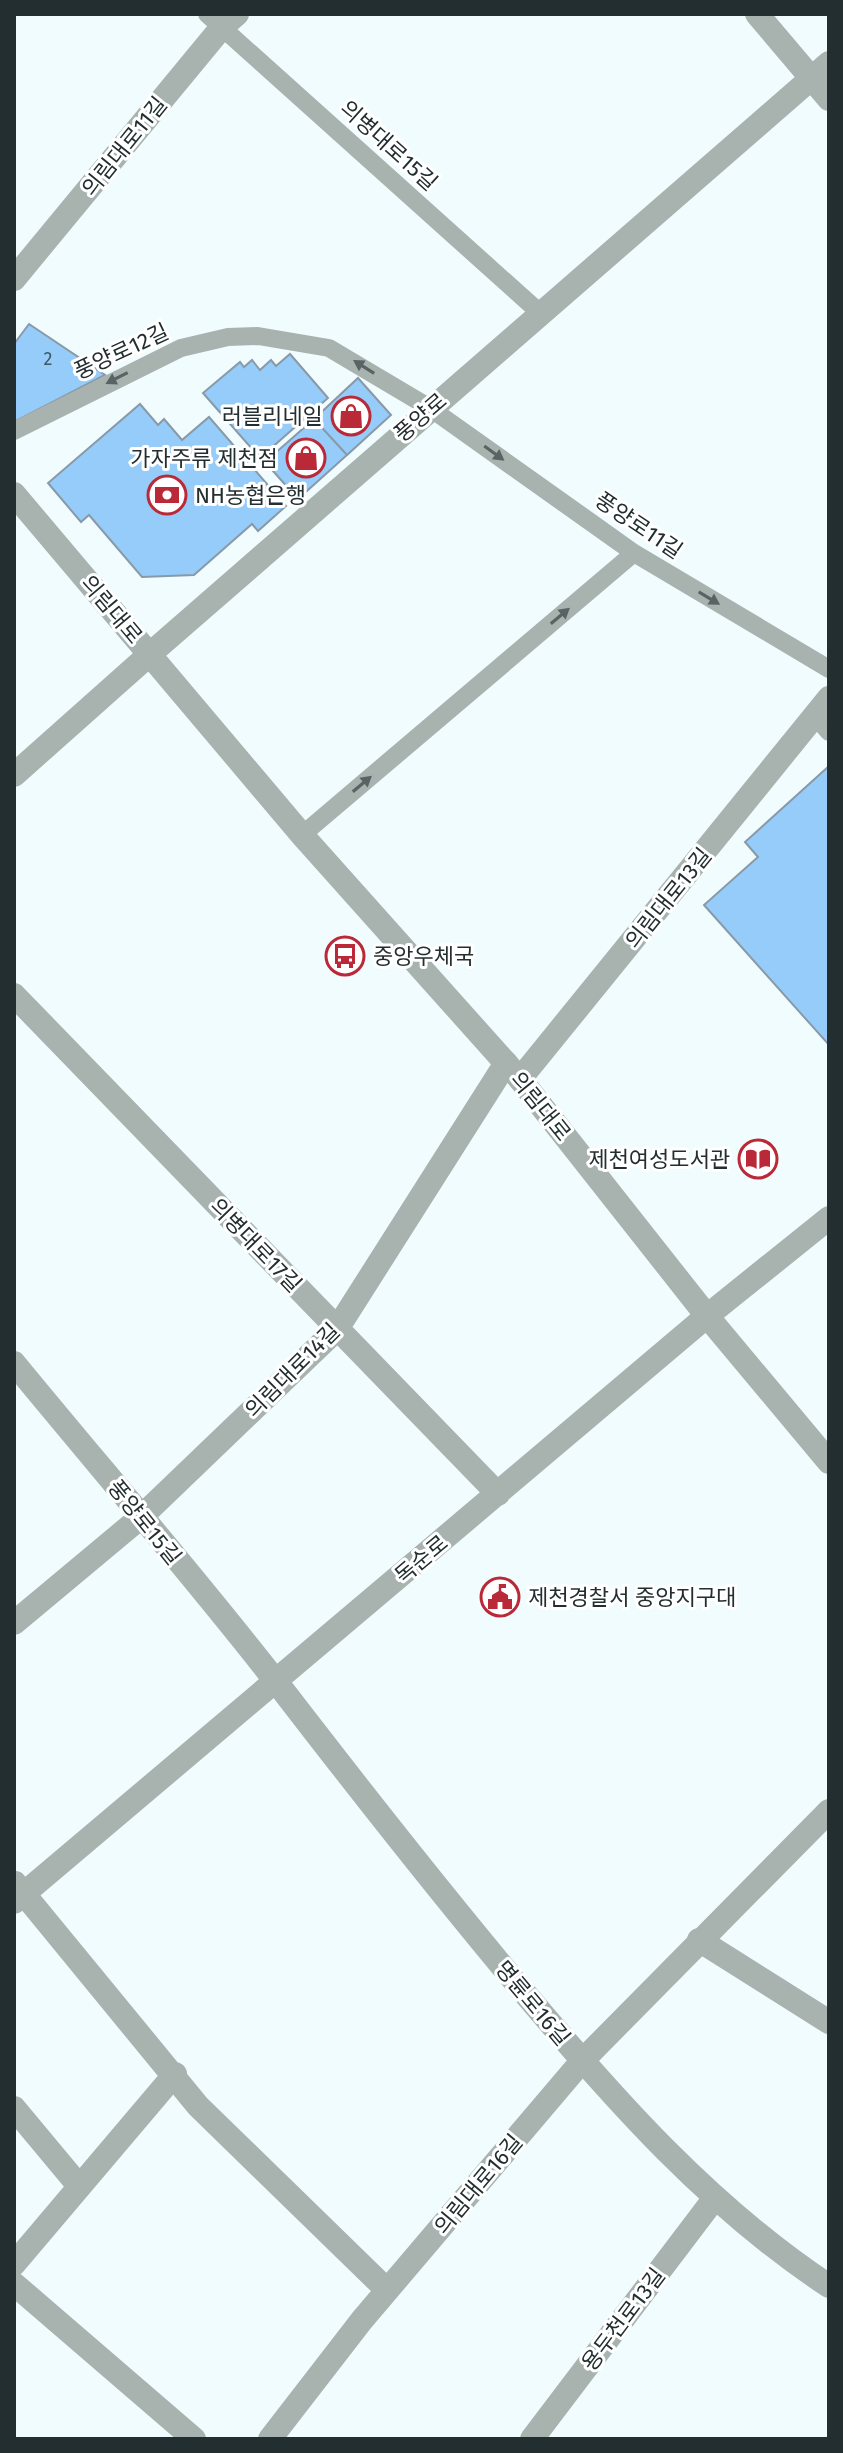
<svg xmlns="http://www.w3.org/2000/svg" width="843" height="2453" font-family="'Fira Sans','Noto Sans KR',sans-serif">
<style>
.building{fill:#95ccfa;stroke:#8899a8;stroke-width:2}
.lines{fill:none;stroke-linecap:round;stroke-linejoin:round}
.service{stroke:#a8b3b0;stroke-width:18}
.minor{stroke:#a8b3b0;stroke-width:24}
.tertiary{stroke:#a8b3b0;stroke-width:24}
.oneway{fill:#586363}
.labels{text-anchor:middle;stroke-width:6;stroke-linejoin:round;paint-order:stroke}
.number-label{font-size:18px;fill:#405662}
.street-label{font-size:22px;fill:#232e30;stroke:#fff}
.poi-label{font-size:22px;fill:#232e30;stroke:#fff;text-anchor:end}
</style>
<rect width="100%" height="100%" fill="#f1fcfe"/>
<path class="building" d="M 29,324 L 105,375 L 14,422 L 14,344 Z
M 290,354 L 328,398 L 260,458 L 203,393 L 240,362 L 244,367 L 252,360 L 260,370 L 271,360 L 276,366 Z
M 358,378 L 391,415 L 347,455 L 314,419 Z
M 140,404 L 158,425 L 164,419 L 182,440 L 209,417 L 286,506 L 258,531 L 252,524 L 194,575 L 142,577 L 89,515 L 81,522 L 48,483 Z
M 314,419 L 347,455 L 298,499 L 265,462 Z
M 829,766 L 829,1045 L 704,905 L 758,857 L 745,842 Z"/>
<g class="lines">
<path class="service" d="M 207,14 L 539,312
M 14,431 L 181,348 L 228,337 L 258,336 L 329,348 L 430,408 L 634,553 L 829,669
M 815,716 L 829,732
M 302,835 L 634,553"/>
<path class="minor" d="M 757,14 L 829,99
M 14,279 L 222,27 L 237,14
M 150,654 L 829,63
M 14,995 L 498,1494
M 520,1079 L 829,698
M 14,1363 C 102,1470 193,1575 278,1684 C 358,1788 438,1890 522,1990 C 614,2099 709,2207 829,2286
M 14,1623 L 141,1517 L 337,1329 L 506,1063
M 15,1883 L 198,2106 L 387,2290
M 14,1902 L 707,1316 L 829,1218
M 699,1940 L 829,2022
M 14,2108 L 79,2186
M 14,2264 L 175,2074
M 14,2284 L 194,2439
M 270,2439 L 362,2320 L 582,2061 L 829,1811
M 532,2439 L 714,2199"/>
<path class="tertiary" d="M 14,494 L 302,835 L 520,1079 L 707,1316 L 829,1462
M 14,775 L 150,654"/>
</g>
<defs><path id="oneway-solid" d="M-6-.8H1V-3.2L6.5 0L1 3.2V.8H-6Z" transform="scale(2)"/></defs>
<g class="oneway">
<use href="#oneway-solid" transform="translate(364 367) rotate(-148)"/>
<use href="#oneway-solid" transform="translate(117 378) rotate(153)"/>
<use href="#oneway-solid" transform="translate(494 453) rotate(36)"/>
<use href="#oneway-solid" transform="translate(709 598) rotate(31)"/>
<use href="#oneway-solid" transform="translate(560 616) rotate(-40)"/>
<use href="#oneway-solid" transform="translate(362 784) rotate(-40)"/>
</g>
<defs>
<g id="shop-ring" transform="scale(2)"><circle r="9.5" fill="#fff" stroke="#ba2937" stroke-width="1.5"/><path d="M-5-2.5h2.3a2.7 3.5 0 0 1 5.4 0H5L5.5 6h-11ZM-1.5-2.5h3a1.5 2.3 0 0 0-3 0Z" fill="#ba2937"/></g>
<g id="bank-ring" transform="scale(2)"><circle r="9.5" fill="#fff" stroke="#ba2937" stroke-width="1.5"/><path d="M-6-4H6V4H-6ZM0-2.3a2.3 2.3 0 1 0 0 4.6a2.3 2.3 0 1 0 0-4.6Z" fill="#ba2937"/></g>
<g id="bus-ring" transform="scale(2)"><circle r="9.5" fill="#fff" stroke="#ba2937" stroke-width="1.5"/><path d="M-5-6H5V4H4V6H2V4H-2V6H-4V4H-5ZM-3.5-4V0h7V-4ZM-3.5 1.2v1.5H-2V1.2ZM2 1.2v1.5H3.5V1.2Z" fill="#ba2937"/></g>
<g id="library-ring" transform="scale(2)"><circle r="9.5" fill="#fff" stroke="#ba2937" stroke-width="1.5"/><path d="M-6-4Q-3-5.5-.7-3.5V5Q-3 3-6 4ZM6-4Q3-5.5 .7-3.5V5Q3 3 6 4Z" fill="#ba2937"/></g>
<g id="civic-ring" transform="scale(2)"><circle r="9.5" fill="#fff" stroke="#ba2937" stroke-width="1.5"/><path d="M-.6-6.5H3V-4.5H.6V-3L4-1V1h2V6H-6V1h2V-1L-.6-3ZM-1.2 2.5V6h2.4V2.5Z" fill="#ba2937"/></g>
</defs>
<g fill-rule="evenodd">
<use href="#shop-ring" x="351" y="416"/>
<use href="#shop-ring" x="306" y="458"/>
<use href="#bank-ring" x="167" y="495"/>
<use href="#bus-ring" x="345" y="956"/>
<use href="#library-ring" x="758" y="1159"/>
<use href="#civic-ring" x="500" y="1597"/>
</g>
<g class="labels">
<g class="number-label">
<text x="48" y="365">2</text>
</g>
<g class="street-label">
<text transform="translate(389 145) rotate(42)" y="8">의병대로15길</text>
<text transform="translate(124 146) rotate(-51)" y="8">의림대로11길</text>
<text transform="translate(121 351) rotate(-25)" y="8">풍양로12길</text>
<text transform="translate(420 417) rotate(-41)" y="8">풍양로</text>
<text transform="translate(639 525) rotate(34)" y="8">풍양로11길</text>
<text transform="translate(112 609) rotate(50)" y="8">의림대로</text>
<text transform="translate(668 898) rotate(-51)" y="8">의림대로13길</text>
<text transform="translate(541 1106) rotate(51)" y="8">의림대로</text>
<text transform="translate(256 1245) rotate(46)" y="8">의병대로17길</text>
<text transform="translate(292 1370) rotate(-45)" y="8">의림대로14길</text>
<text transform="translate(145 1522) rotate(51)" y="8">풍양로15길</text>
<text transform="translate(421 1559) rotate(-40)" y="8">독순로</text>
<text transform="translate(533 2003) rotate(50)" y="8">명륜로16길</text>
<text transform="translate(478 2184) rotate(-50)" y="8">의림대로16길</text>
<text transform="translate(623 2319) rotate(-53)" y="8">용두천로13길</text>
</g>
<g class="poi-label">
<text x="323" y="424">러블리네일</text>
<text x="278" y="466">가자주류 제천점</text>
<text x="195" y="503" text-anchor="start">NH농협은행</text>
<text x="373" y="964" text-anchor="start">중앙우체국</text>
<text x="730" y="1167">제천여성도서관</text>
<text x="528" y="1605" text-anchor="start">제천경찰서 중앙지구대</text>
</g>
</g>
<rect width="843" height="2453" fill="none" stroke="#232e30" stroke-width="32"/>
</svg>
